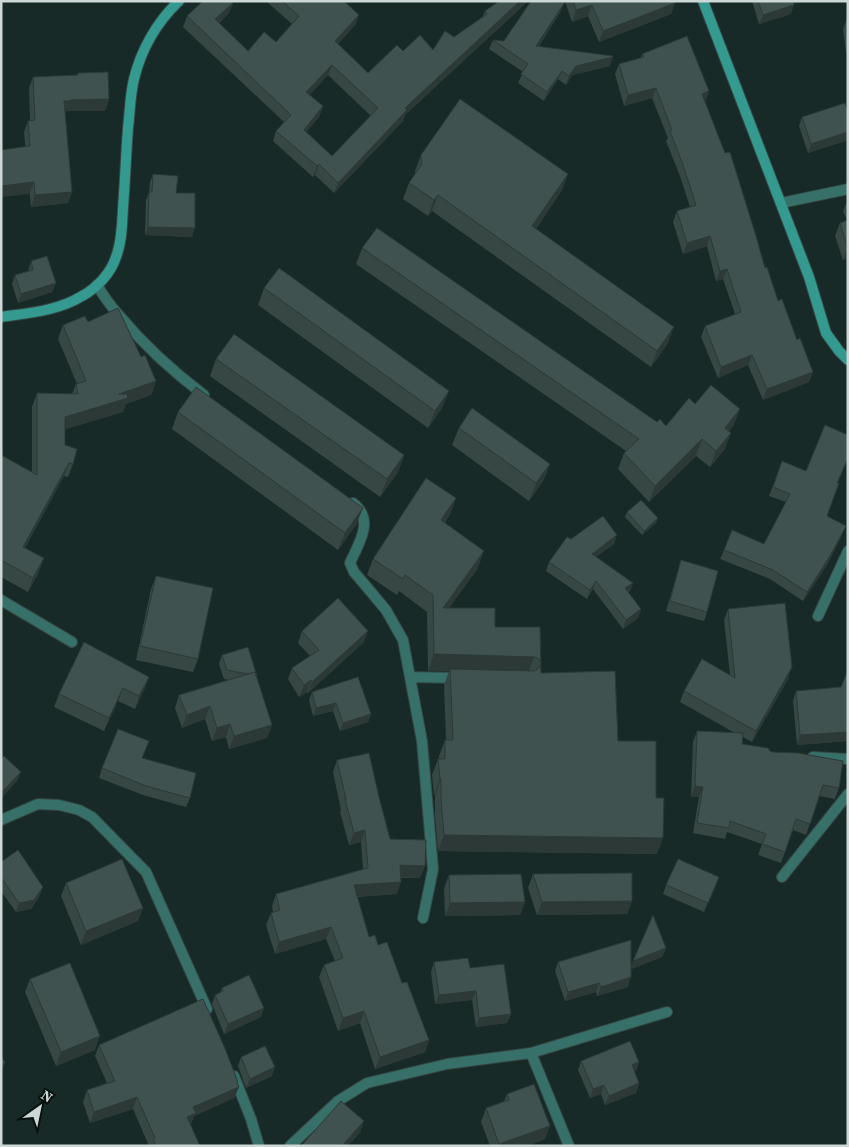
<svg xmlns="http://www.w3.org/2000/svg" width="849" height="1147" font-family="'Source Serif 4',serif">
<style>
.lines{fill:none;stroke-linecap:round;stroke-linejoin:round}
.lane-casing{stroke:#354643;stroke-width:12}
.street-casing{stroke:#354643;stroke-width:12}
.secondary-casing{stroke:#354643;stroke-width:12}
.lane{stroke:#367069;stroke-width:10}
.street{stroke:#367069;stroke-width:10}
.secondary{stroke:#349a8f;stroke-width:10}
.wall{fill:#364744;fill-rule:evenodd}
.shaded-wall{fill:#2c3937}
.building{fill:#3f524f;stroke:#2c3937;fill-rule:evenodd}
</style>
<rect width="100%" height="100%" fill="#182a27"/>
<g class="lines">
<g class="lane-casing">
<path id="lane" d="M 97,285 C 103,295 110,305 117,313 C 143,344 172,371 204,395
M 353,503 C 375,520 359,543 350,563 L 354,572 L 371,592 L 386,610 L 403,640 L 422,741 L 433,869 L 423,918
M 1,600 L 72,642
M 410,677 L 459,678"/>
</g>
<g class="street-casing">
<path id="street" d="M 781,203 L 848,189
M 818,616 L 848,551
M 813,757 L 848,759
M 1,820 L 38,804 L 59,805 L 79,810 L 92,817 L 146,872 L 207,1009
M 782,877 L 848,794
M 531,1053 L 569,1146
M 234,1076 L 251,1119 L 259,1146
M 290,1146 L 338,1101 L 367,1083 L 447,1064 L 531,1053 L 667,1012"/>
</g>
<g class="secondary-casing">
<path id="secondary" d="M 703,1 L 809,277 L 826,333 L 839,351 L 848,360
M 1,317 C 28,313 58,311 82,296 C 97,288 111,273 116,257 C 122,242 122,224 123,208 C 125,182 126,155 128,128 C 130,112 130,95 134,79 C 141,50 157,22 179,1"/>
</g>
<use href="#lane" class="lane"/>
<use href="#street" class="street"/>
<use href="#secondary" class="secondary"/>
</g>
<path class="wall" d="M 266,1 L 344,1 L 359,15 L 355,25 L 338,44 L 368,73 L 403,51 L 433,50 L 454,37 L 482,18 L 485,11 L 527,2 L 405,115 L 403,121 L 334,193 L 315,175 L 313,177 L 273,141 L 276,131 L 284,122 L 183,27 L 187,16 L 233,3 L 229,13 L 219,23 L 248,51 L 276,42 L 292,24 ZM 328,75 L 371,116 L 332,156 L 306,132 L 319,117 L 323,106 L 309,95 Z
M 565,1 L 674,1 L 675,3 L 671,14 L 599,42 L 588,16 L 572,22 Z
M 752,1 L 803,1 L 793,4 L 791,14 L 759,24 Z
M 561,11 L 539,46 L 610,66 L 572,75 L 566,85 L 558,79 L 544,101 L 518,83 L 523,72 L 489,49 L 493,40 L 504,41 Z
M 847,18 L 848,18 L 848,52 L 846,52 L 843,29 Z
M 642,54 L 705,102 L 765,268 L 778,301 L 813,372 L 809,382 L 763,400 L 748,365 L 718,378 L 701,337 L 705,326 L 735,314 L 723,279 L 716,281 L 707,246 L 683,254 L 673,222 L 677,211 L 690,207 L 680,176 L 666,141 L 668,138 L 652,98 L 624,106 L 615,74 L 619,64 L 641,58 Z
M 78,73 L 109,99 L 105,111 L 66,111 L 65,113 L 72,192 L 68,203 L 31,207 L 24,132 L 28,121 L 30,121 L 29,88 L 33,77 L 77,75 Z
M 848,112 L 848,140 L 808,153 L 799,126 L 802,117 Z
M 421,155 L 568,174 L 562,190 L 536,229 L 668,343 L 651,367 L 432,211 L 428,216 L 403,199 L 409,183 L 415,174 L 415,171 Z
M 153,174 L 176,193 L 192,237 L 145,235 L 146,200 L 149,192 L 150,182 Z
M 848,199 L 848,258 L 843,260 L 835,236 L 840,223 L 847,220 L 843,211 Z
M 362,248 L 657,422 L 666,426 L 695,404 L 734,425 L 729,431 L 725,449 L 710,467 L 696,456 L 649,502 L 618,469 L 624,453 L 626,451 L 356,264 Z
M 31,261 L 56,283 L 52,292 L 18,303 L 12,284 L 15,275 L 28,271 Z
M 264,288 L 449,391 L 442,408 L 428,428 L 258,305 Z
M 88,322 L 141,357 L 156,381 L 151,395 L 126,404 L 123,412 L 65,429 L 65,445 L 73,464 L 68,477 L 64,476 L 25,548 L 39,572 L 28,592 L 1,577 L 1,459 L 32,473 L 32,407 L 37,393 L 72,394 L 76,384 L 77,384 L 58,339 L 63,325 Z
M 216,359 L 404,455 L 398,472 L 380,497 L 210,376 Z
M 178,412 L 356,525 L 338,550 L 172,429 Z
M 459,428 L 550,464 L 543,481 L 529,501 L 452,445 Z
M 848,435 L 848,463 L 846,462 L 838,483 L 827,516 L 842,535 L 827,565 L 803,601 L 770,579 L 720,559 L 724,550 L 764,544 L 786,502 L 769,496 L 782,461 L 806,471 Z
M 456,498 L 450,514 L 445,523 L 478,568 L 449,608 L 495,627 L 540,627 L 541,673 L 618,741 L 656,798 L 657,854 L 438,851 L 435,816 L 435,795 L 434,795 L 432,775 L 438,759 L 439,759 L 439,756 L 445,740 L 446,740 L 444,685 L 449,671 L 428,671 L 427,612 L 399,591 L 397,595 L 367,575 L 373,559 Z
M 627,512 L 656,523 L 642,535 L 625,517 Z
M 571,539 L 614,544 L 596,557 L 633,583 L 630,591 L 628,592 L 641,609 L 638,618 L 623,629 L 593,589 L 587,599 L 546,571 L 549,562 Z
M 681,560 L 707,612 L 704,621 L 666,611 Z
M 156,576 L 198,659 L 193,672 L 136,660 L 151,589 Z
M 728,609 L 788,679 L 752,742 L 743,737 L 742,744 L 770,751 L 839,788 L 835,799 L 819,796 L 806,835 L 793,830 L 781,863 L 758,855 L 762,844 L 727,832 L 725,839 L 693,833 L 699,797 L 691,797 L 693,742 L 697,731 L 735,733 L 680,702 L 684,691 L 730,675 L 724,620 Z
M 302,631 L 364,642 L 307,694 L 307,692 L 299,697 L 288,679 L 292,668 L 310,656 L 298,643 Z
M 222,655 L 257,676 L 257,678 L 272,725 L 267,738 L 229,749 L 226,737 L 212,741 L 205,719 L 182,728 L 175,708 L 179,695 L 229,680 L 224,679 L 219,664 Z
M 149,677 L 144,690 L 135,709 L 118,701 L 104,731 L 54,707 L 59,694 Z
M 841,687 L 848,741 L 797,745 L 793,701 L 796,691 Z
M 312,692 L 371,714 L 368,722 L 340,731 L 333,711 L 313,716 L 309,700 Z
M 143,758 L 190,798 L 186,807 L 143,795 L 99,778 L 102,768 Z
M 337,760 L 379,797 L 390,839 L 420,878 L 401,878 L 397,894 L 357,897 L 369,937 L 378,945 L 402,983 L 429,1040 L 425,1052 L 375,1069 L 360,1023 L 338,1031 L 319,977 L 324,965 L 335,961 L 326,939 L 275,954 L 266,925 L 271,913 L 273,912 L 272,906 L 276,894 L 363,869 L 361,842 L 349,845 L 340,812 L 341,810 L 333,772 Z
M 1,862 L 43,887 L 39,897 L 31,909 L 16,912 L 1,891 Z
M 533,874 L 632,901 L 627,914 L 537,915 L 528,888 Z
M 449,875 L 525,902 L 520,915 L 445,916 L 444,888 Z
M 719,877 L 704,912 L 663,894 L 666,885 Z
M 66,883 L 143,908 L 138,921 L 81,945 L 61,896 Z
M 666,948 L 662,957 L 631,969 L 628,987 L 597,996 L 596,992 L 565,1001 L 555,971 L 558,962 L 631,966 Z
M 434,962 L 470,968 L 511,1014 L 507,1023 L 476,1027 L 472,1000 L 435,1004 L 431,972 Z
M 30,979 L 95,1050 L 56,1066 L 25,992 Z
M 222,988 L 264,1008 L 261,1017 L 224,1034 L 212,1004 L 215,995 L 220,993 Z
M 99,1045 L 238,1082 L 237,1084 L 239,1087 L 234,1098 L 194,1116 L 191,1124 L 190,1124 L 200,1146 L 149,1146 L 133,1109 L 90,1123 L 83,1102 L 87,1090 L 107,1083 L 95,1056 Z
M 241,1057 L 272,1076 L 246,1088 L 238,1066 Z
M 581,1061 L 639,1062 L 636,1071 L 634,1072 L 639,1083 L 636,1093 L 605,1105 L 601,1094 L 590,1098 L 578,1070 Z
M 507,1094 L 545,1139 L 527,1146 L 490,1146 L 481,1122 L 486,1108 L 504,1101 Z"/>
<path class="shaded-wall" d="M 520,1 L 527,1 L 405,115 L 403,121 L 334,193 L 338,183 L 405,108 Z
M 789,1 L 803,1 L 787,5 Z
M 565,2 L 561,11 L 533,54 L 536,46 Z
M 233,3 L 229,13 L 211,30 L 215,19 Z
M 675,3 L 671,14 L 599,42 L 603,31 Z
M 592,5 L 588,16 L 572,22 L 576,10 Z
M 794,5 L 791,14 L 759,24 L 763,15 Z
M 359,15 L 355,25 L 331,52 L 335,41 Z
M 613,57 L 610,66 L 572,75 L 566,85 L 569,76 L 576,66 Z
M 332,65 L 328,75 L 302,103 L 306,92 Z
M 562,71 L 558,79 L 544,101 L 547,92 Z
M 656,88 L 652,98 L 624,106 L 628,95 Z
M 709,91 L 706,102 L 702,94 Z
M 109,99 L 105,111 L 66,111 L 66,113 L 60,113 L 64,101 L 70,100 Z
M 323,106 L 319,117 L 300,140 L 304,130 Z
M 848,132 L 848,140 L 808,153 L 811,144 Z
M 319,164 L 315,175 L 313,177 L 317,166 Z
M 568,174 L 562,190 L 526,243 L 532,226 Z
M 34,182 L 29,194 L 1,197 L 1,186 Z
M 72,192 L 68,203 L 31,207 L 35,195 Z
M 438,195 L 432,211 L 428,216 L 434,200 Z
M 148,227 L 195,228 L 192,237 L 145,235 Z
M 710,236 L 707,246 L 683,254 L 687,243 Z
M 848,246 L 848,258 L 843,260 Z
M 727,269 L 723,279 L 716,281 L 720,271 Z
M 56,283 L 52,292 L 18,303 L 21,294 Z
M 674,327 L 668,343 L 651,367 L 657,351 Z
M 752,355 L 748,365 L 718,378 L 721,367 Z
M 813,372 L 809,382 L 763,400 L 767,389 Z
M 156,381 L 151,395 L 126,404 L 123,412 L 60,431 L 65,417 L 119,394 Z
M 449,391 L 442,408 L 428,428 L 435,411 Z
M 740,409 L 734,425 L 719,444 L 725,428 Z
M 731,433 L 725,449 L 710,467 L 716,451 Z
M 702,439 L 696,456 L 649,502 L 655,486 Z
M 404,455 L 398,472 L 380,497 L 387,479 Z
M 69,463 L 64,476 L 18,560 L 23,547 Z
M 550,464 L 543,481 L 529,501 L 536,483 Z
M 456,498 L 450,514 L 435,537 L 441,520 Z
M 363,508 L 356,525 L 338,550 L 345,533 Z
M 658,518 L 656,523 L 642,535 L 644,531 Z
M 846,526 L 842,535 L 827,565 L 803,601 L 807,592 Z
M 617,535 L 614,544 L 589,562 L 592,554 Z
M 484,551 L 478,568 L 437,624 L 443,608 Z
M 44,558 L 39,572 L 28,592 L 33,578 Z
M 596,581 L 593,589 L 587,599 L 590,590 Z
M 633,583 L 630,591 L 622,597 L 625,588 Z
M 641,609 L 638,618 L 623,629 L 626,620 Z
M 368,631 L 364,642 L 307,694 L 312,682 Z
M 434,654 L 534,657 L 528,673 L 450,669 L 449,671 L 428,671 Z
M 792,667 L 788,679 L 752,742 L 756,731 Z
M 149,677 L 144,690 L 135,709 L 139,696 Z
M 311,680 L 307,692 L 299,697 L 304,685 Z
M 123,688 L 118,701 L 104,731 L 109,718 Z
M 336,703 L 333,711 L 313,716 L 316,708 Z
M 210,706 L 205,719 L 182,728 L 187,715 Z
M 371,714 L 368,722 L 340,731 L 343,723 Z
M 230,724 L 226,737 L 212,741 L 217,728 Z
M 272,725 L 267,738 L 229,749 L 234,736 Z
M 848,732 L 848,741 L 797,745 L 800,735 Z
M 21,772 L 17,781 L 1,799 L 1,793 Z
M 440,779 L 441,779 L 435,795 L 434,795 Z
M 695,786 L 703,787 L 699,797 L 691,797 Z
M 365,830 L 361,842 L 349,845 L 354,833 Z
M 444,835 L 663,838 L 657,854 L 438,851 Z
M 400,865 L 425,866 L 420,878 L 396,877 Z
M 719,877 L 716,886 L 704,912 L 708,903 Z
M 401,882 L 397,894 L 349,897 L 354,885 Z
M 43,887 L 39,897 L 31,909 L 16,912 L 19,903 Z
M 632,901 L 627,914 L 537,915 L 542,902 Z
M 525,902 L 520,915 L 445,916 L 450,903 Z
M 143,908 L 138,921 L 81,945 L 86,931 Z
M 331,927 L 326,939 L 275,954 L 279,942 Z
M 666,948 L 662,957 L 629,970 L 633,961 Z
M 631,977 L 628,987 L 597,996 L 601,987 Z
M 599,983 L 596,992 L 565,1001 L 568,992 Z
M 476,991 L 472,1000 L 435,1004 L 439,995 Z
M 264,1008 L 261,1017 L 224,1034 L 228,1024 Z
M 364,1011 L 360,1023 L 338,1031 L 343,1018 Z
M 511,1014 L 507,1023 L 476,1027 L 479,1018 Z
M 100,1036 L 95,1050 L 56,1066 L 61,1052 Z
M 429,1040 L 425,1052 L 375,1069 L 380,1057 Z
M 639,1062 L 636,1071 L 628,1075 L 632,1065 Z
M 5,1063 L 1,1073 L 1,1065 Z
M 275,1067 L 272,1076 L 246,1088 L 250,1079 Z
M 238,1082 L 235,1089 L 239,1087 L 234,1098 L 194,1116 L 191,1124 L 183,1128 L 187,1117 L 193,1107 Z
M 639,1083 L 636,1093 L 605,1105 L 609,1096 Z
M 604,1085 L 601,1094 L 590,1098 L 593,1089 Z
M 137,1097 L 133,1109 L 90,1123 L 94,1112 Z
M 364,1121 L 360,1133 L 348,1146 L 342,1146 Z
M 550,1126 L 545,1139 L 527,1146 L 499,1146 L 499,1144 Z"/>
<path class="building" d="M 203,1 L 231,1 L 233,3 L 215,19 L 248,51 L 264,32 L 276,42 L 299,16 L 282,1 L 344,1 L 359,15 L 335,41 L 368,73 L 397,45 L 403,51 L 420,35 L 433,50 L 445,31 L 454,37 L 487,14 L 485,11 L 499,1 L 520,1 L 405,108 L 407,110 L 338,183 L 319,164 L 317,166 L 276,131 L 291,115 L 187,16 ZM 332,65 L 378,108 L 332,156 L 304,130 L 323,106 L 306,92 Z
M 531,1 L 565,2 L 536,46 L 613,56 L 613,57 L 576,66 L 569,76 L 562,71 L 547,92 L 521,74 L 528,64 L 493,40 L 504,41 Z
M 573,1 L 674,1 L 675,3 L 603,31 L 592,5 L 576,10 Z
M 758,1 L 793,1 L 794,5 L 763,15 Z
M 687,36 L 709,91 L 702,94 L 725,153 L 730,152 L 756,236 L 765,268 L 767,267 L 778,301 L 782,299 L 797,340 L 800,338 L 813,372 L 767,389 L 752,355 L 721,367 L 705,326 L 741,312 L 727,269 L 720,271 L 710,236 L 687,243 L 677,211 L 696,205 L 683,165 L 670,131 L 672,130 L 656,88 L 628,95 L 619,64 L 644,57 L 642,54 Z
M 108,72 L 109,99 L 70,100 L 70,101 L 64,101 L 72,192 L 35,195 L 34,182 L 1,186 L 1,150 L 30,146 L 28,121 L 35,120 L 33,77 L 78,75 L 78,73 Z
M 460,99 L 568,174 L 532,226 L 674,327 L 657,351 L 438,195 L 434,200 L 409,183 L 422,164 L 421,155 Z
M 845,103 L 848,112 L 848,132 L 811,144 L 802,117 Z
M 153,174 L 178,176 L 176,193 L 195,193 L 195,228 L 148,227 L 149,192 L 152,192 Z
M 848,220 L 848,246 L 847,246 L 840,223 Z
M 377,228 L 657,422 L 660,419 L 666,426 L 689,398 L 695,404 L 711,385 L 740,409 L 725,428 L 731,433 L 716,451 L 702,439 L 655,486 L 624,453 L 639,439 L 362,248 Z
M 47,256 L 56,283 L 21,294 L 15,275 L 33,270 L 31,261 Z
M 279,268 L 449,391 L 435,411 L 264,288 Z
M 118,308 L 141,357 L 145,355 L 156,381 L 119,394 L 127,394 L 128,398 L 65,417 L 65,445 L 77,449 L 73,464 L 69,463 L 23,547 L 44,558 L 33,578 L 1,560 L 1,459 L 3,456 L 37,475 L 37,393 L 78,394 L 76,384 L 86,381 L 63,325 L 85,316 L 88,322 Z
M 234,334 L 404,455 L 387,479 L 216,359 Z
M 196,387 L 363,508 L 345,533 L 178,412 Z
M 472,408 L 550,464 L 536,483 L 459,428 Z
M 825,425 L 848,435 L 848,458 L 837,483 L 839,483 L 827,516 L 846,526 L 830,556 L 807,592 L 773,570 L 724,550 L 732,530 L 764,544 L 790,494 L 773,487 L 782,461 L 806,471 Z
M 426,478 L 456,498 L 441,520 L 484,551 L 443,608 L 495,608 L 495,627 L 540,627 L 541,673 L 615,671 L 618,741 L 656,741 L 656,798 L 664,798 L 663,838 L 444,835 L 441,800 L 441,779 L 440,779 L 438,759 L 445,759 L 445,740 L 453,740 L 450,669 L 534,671 L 539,668 L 541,663 L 538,658 L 534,657 L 434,654 L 433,595 L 405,575 L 403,579 L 373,559 Z
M 641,500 L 658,518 L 644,531 L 627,512 Z
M 603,516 L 617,535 L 592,554 L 633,583 L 625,588 L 641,609 L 626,620 L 596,581 L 590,590 L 549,562 L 567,537 L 571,539 Z
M 681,560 L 718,571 L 707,612 L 670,601 Z
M 156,576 L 213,588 L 198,659 L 140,646 Z
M 338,598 L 368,631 L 312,682 L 311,680 L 304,685 L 292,668 L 319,650 L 302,631 Z
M 785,603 L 792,667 L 756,731 L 684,691 L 702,659 L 735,678 L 728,609 Z
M 84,642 L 149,677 L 139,696 L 123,688 L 109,718 L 59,694 Z
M 248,647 L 257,676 L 256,676 L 255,672 L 248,674 L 227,670 L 222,655 Z
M 848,670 L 848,732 L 800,735 L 796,691 L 841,687 Z
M 255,672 L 272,725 L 234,736 L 230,724 L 217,728 L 210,706 L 187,715 L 179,695 Z
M 358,677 L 371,714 L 343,723 L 336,703 L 316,708 L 312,692 Z
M 118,729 L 149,741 L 142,758 L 196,773 L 190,798 L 146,786 L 102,768 Z
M 697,731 L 743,733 L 742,744 L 768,748 L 770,751 L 773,752 L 798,753 L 843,761 L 839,788 L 823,785 L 810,824 L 796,819 L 785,852 L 762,844 L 766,834 L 730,821 L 729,828 L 697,823 L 703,787 L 695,786 Z
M 369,753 L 379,797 L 390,839 L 426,840 L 425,866 L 400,865 L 401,882 L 354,885 L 369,937 L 375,935 L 378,945 L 387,942 L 402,983 L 407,982 L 429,1040 L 380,1057 L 364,1011 L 343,1018 L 324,965 L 343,958 L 331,927 L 279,942 L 271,913 L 280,910 L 276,894 L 368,868 L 365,830 L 354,833 L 345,799 L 346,799 L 337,760 Z
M 4,756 L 21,772 L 1,793 L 1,759 Z
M 18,850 L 43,887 L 34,900 L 19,903 L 1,877 L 1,862 Z
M 122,859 L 143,908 L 86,931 L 66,883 Z
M 678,859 L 719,877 L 708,903 L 666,885 Z
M 632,873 L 632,901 L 542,902 L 533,874 Z
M 521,874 L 525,902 L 450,903 L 449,875 Z
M 653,915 L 666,948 L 633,961 Z
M 631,940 L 631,977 L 601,987 L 599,983 L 568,992 L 558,962 Z
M 468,958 L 470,968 L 504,964 L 511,1014 L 479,1018 L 476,991 L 439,995 L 434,962 Z
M 70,963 L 100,1036 L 61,1052 L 30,979 Z
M 249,975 L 264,1008 L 228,1024 L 215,995 L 223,991 L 222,988 Z
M 203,999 L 224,1046 L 238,1082 L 237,1083 L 239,1087 L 193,1107 L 196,1113 L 187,1117 L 200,1146 L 156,1146 L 153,1139 L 155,1138 L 137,1097 L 94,1112 L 87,1090 L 115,1081 L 99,1045 Z
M 630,1041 L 639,1062 L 632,1065 L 639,1083 L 609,1096 L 604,1085 L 593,1089 L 581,1061 Z
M 265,1046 L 275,1067 L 250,1079 L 241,1057 Z
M 1,1056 L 5,1063 L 1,1065 Z
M 534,1084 L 550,1126 L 499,1144 L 486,1108 L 509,1100 L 507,1094 Z
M 341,1101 L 364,1121 L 342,1146 L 301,1146 Z"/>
<rect width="849" height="1147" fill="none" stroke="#cdd8d6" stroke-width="5"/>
<g transform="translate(40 1107) rotate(33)" stroke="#09110f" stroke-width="4" paint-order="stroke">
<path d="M0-4L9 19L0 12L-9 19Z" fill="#cdd8d6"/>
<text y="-8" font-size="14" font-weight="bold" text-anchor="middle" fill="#cdd8d6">N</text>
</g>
</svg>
